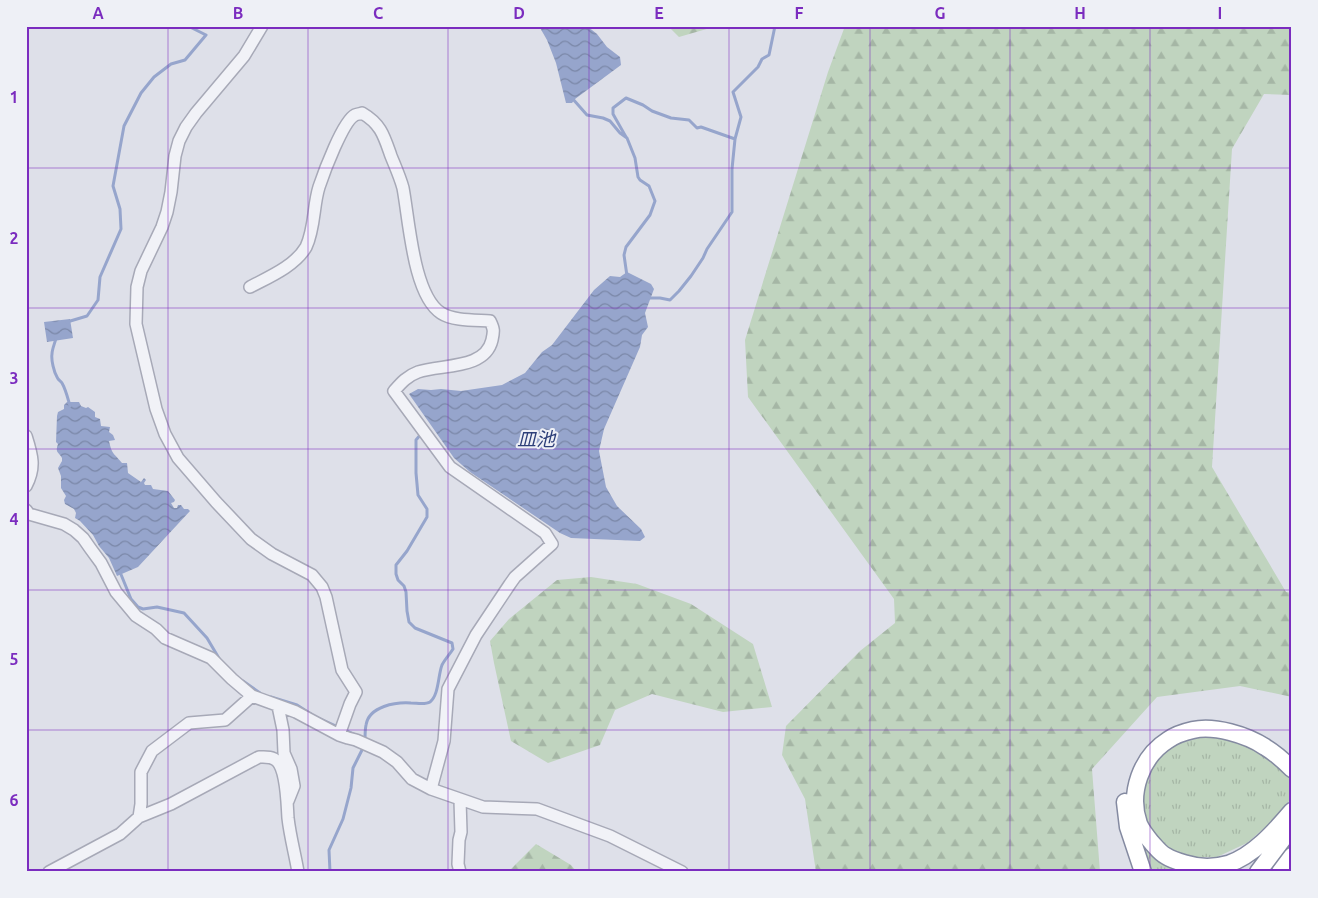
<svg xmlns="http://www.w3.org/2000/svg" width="1318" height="898" font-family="Ubuntu,'Noto Sans JP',sans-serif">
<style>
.grass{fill:url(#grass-tufts)}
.forest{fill:url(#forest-firs)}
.water{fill:url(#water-waves)}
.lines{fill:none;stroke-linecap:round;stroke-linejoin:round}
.stream{stroke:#96a5cc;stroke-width:3}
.minor-casing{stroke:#a7a9b7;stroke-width:14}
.highway-casing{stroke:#848aa1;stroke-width:19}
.minor{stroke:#f1f2f7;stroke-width:11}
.highway{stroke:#fff;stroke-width:16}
.grid{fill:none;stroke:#7b2cbf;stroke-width:1;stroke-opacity:0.55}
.labels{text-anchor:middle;stroke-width:4;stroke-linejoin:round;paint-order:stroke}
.water-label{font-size:19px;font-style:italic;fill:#2d3f79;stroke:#eef0f6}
.neatline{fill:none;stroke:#7b2cbf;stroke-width:2}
.grid-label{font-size:16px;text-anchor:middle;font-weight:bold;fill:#7b2cbf}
</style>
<defs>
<pattern id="grass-tufts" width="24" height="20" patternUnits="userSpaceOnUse" patternTransform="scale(1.25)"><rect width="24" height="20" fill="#c0d4bf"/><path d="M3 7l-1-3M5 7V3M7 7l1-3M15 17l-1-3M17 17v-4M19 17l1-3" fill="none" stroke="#a5b6a5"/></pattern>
<pattern id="forest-firs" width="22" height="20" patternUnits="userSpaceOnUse" patternTransform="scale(1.25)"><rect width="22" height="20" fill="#c0d4bf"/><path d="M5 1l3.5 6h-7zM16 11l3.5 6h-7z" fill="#a5b6a5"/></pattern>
<pattern id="water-waves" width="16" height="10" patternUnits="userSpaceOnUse" patternTransform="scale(1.25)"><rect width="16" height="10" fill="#96a5cc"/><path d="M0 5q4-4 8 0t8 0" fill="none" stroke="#7a87a7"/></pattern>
</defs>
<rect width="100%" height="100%" fill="#dee0e9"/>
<path class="grass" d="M 1206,736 L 1233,740 L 1259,751 L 1292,777 L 1292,798 L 1269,824 L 1247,843 L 1217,857 L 1187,857 L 1163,846 L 1148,824 L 1143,802 L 1146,780 L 1156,761 L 1176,744 Z
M 1144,840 L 1190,872 L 1148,872 L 1138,843 Z"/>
<path class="forest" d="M 668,26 L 717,26 L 679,37 Z
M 845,26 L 1292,26 L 1292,95 L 1264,94 L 1232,149 L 1212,467 L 1286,592 L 1292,593 L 1292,697 L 1240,686 L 1157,697 L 1092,769 L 1100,872 L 816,872 L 805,799 L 782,755 L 786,726 L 860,651 L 895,623 L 894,599 L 748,397 L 745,340 L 828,72 Z
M 591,577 L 637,584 L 691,604 L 753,644 L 772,707 L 723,712 L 652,694 L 615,710 L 600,745 L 548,763 L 511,741 L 494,663 L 490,641 L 509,619 L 557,580 Z
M 536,844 L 571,865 L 577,872 L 510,872 L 511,869 Z"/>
<path class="water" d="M 539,26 L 587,26 L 597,34 L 607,47 L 620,57 L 621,65 L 575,99 L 572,103 L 566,103 L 556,63 L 547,40 Z
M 627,272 L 651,284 L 654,289 L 645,313 L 648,327 L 642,335 L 640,347 L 604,429 L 599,451 L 606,487 L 617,506 L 641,529 L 645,537 L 640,541 L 571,538 L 560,533 L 470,472 L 454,458 L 409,394 L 418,389 L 431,390 L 441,389 L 461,391 L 502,385 L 525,373 L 542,352 L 552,345 L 594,290 L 610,276 L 620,277 Z
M 70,319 L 73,338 L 47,342 L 44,322 Z
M 67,402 L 79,402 L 81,406 L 86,408 L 88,407 L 95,412 L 95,417 L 100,419 L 101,426 L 110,427 L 109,432 L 113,435 L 115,440 L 109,441 C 112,455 114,453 122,463 L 127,463 L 128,473 L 141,482 L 144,478 L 146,480 L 144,483 L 145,485 L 151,485 L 153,489 L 168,491 L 175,500 L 174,502 L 171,503 L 174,508 L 177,508 L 178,505 L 181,505 L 184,509 L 188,509 L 190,511 L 138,567 L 117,576 L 109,558 L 99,546 L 93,535 L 80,521 L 75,518 L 76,513 L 74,509 L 65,504 L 64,500 L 66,496 L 61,488 L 61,476 L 58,468 L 62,461 L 62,458 C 58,451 55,453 58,444 L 56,442 L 57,416 L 58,412 L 64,409 L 64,405 Z"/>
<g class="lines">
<path class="stream" d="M 572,98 L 587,115 L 603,118 L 610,121 L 620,133 L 627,138 L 635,158 L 638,177 L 640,180 L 649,186 L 655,201 L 650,215 L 626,247 L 624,255 L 627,276
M 626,137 L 613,114 L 613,108 L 626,98 L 643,105 L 652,111 L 671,118 L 689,120 L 697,128 L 701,127 L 735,139
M 647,298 L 660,298 L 670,300 L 679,291 L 691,276 L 703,258 L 707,249 L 732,212 L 732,169 L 735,139 L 741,117 L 733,92 L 758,67 L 762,59 L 769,55 L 775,26
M 67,322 L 87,316 L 98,300 L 100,277 L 121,229 L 120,209 L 113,186 L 124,126 L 141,93 L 154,77 L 171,64 L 185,60 L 206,35 L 188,26
M 56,338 C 55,343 52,349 52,354 C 51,360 54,372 57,377 C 58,380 61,381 62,383 C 66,390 68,399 70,406
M 120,572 L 131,599 L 138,607 L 143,609 L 157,607 L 184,613 L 207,638 L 220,660
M 243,681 L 260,693
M 271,697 L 297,705 L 311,714
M 316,717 L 356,735
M 365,740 C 365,735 365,730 366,725 C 369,706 396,702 411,703 C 417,703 425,705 430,702 C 439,695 438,675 442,665 C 445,659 450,654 453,649 L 452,643 L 415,628 L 409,622 L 407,611 L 406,592 L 404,586 L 398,580 L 396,574 L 396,565 L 407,551 L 427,517 L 427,509 L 418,495 L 416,473 L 416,440 L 421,434
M 330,872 L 329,850 L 343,819 L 351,788 L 353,768 L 364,746"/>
<g class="minor-casing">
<path id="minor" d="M 262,26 L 244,56 L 196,113 L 186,127 L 179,141 L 175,156 L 171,192 L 167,212 L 162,227 L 141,271 L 137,287 L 136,324 L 156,409 L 165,434 L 178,458 L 216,502 L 251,539 L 272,554 L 312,575 L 322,587 L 326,597 L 342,670 L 356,692 L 350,704 L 339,735
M 250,287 C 269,277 295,266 306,247 C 315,228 313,206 319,187 C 324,172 343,121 355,115 C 357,114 360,114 362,113 C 381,124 384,136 391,156 C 395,166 400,177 403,188 C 409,219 413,295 441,313 C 453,321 476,320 490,321 C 494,329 494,331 492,340 C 485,370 441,364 418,372 C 407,376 401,383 394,391 L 450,467 L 545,533 L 552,544 L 515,577 L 510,584 L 476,635 L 448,689 L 444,741 L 431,789
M 26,436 C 32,455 36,467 26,486
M 26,510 L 29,514 L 64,524 L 74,530 L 83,538 L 90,548 L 101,563 L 116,592 L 136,616 L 156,629 L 165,638 L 211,658 L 232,679 L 252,696 L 296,712 L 339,735 L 348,738 L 356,740 L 383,752 L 397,762 L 412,779 L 431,789 L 483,807 L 537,809 L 610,836 L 682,872
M 278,706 L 283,730 L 284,753 L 291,769 L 294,786 L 288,801
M 460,800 L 461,832 L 459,840 L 458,864 L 460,872
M 139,817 L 171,804 L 259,757 C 265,757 272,756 277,761 C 287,771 287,805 288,818 C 290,836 295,854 298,872
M 49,872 L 120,834 L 139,817 L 141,804 L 141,772 L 152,751 L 189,723 L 225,720 L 252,696"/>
</g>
<g class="highway-casing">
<path id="highway" d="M 1292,769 C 1284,761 1275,753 1265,747 C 1247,735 1214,725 1193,730 C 1184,732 1175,735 1168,740 C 1141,757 1128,793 1139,824 C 1142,831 1147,837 1152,843 C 1156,847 1160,853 1166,856 C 1172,860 1180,862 1187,864 C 1200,868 1214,868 1228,864 C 1253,856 1275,831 1292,811
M 1125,802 L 1128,827 L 1143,872
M 1258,872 L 1292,827
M 1280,872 L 1292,856"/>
</g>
<use href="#minor" class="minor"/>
<use href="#highway" class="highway"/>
</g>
<path class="grid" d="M 168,26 L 168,872M 308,26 L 308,872M 448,26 L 448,872M 589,26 L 589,872M 729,26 L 729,872M 870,26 L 870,872M 1010,26 L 1010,872M 1150,26 L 1150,872M 26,168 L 1292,168M 26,308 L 1292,308M 26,449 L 1292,449M 26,590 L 1292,590M 26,730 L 1292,730"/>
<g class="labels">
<g class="water-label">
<text x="536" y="446">皿池</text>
</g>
</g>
<rect width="1318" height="898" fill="none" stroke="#eef0f6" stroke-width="55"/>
<rect x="28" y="28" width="1262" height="842" class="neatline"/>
<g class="grid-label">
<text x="98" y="19">A</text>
<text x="238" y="19">B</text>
<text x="378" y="19">C</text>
<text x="519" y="19">D</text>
<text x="659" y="19">E</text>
<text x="799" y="19">F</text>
<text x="940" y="19">G</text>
<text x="1080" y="19">H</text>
<text x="1220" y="19">I</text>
<text x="14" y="103">1</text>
<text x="14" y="244">2</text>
<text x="14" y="384">3</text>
<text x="14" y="525">4</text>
<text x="14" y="665">5</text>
<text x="14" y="806">6</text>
</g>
</svg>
